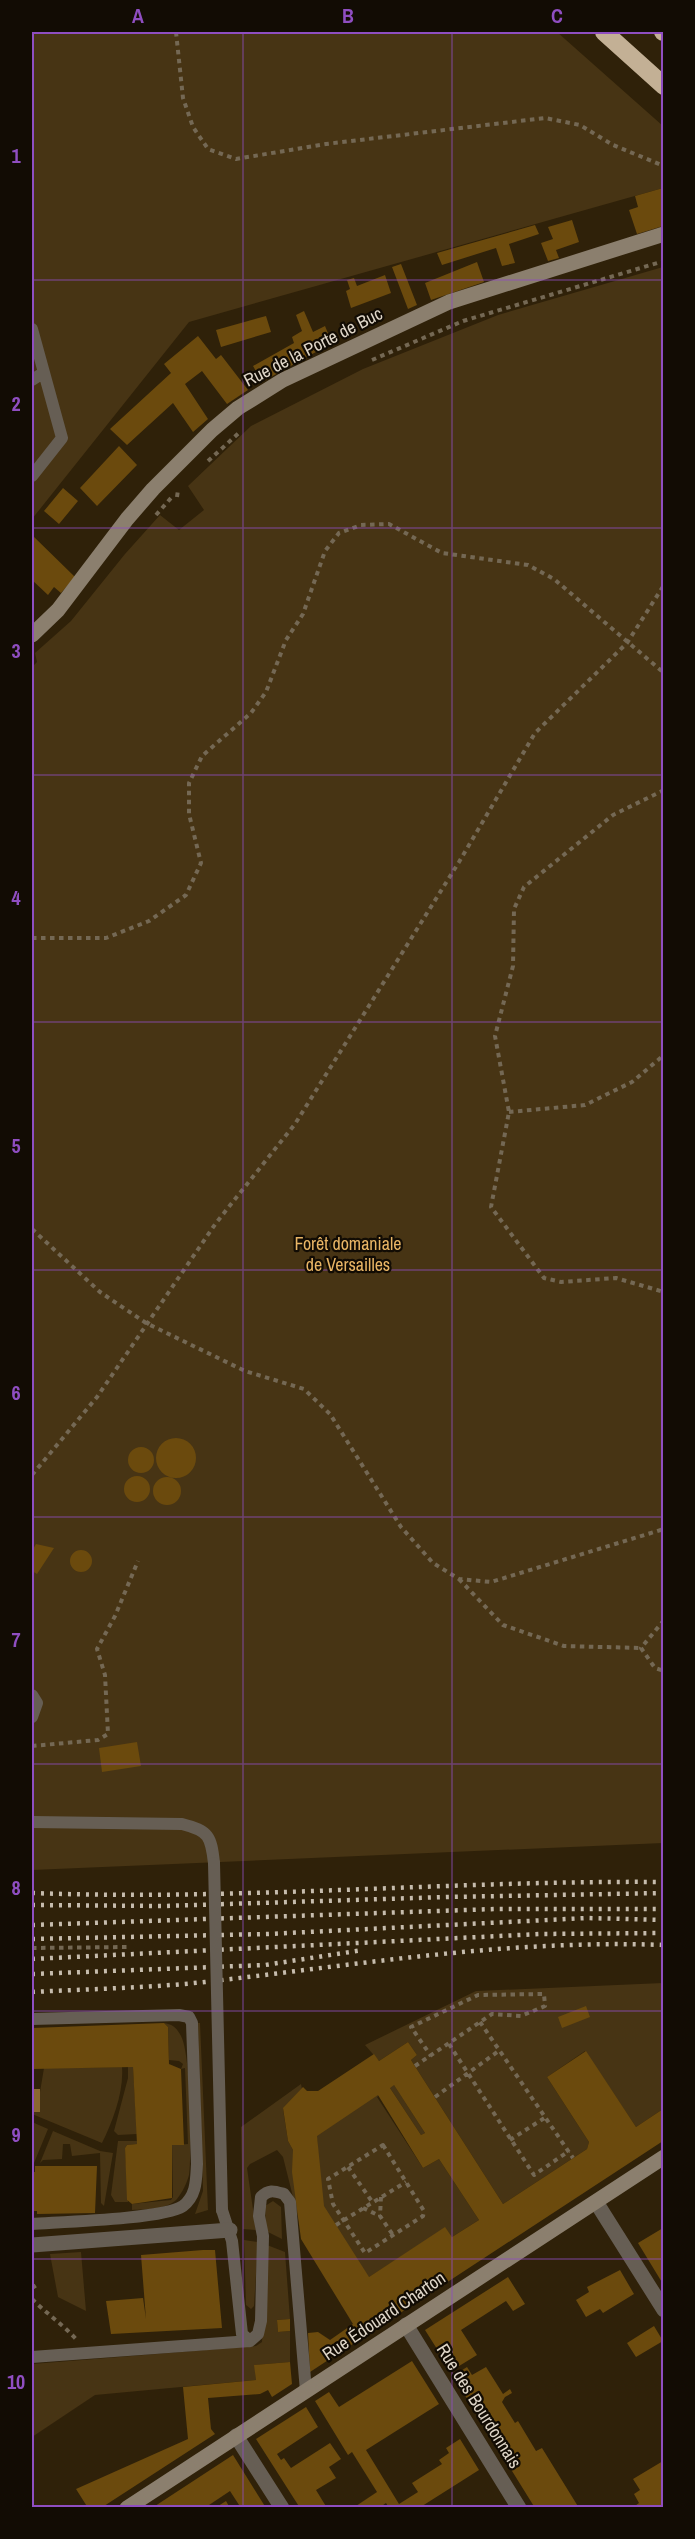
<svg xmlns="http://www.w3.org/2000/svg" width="695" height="2539" font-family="'Archivo Narrow',sans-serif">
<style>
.green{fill:#473414}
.water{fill:#8a6730}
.building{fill:#6b4a0d;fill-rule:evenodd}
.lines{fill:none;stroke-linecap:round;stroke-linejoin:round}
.path{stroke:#746854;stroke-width:4;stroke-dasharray:4.5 4.5;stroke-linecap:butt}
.lane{stroke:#665e54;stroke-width:12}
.street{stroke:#665e54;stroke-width:15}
.secondary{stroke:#8b7f6e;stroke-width:15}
.highway{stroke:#c3b095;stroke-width:18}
.rail{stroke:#c6bcad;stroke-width:4.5;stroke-dasharray:3 6;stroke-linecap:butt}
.lane-bridge{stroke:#665e54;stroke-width:12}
.grid{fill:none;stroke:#8f4ec1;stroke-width:1.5;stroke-opacity:0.55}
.labels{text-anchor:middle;stroke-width:4.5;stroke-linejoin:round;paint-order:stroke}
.street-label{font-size:18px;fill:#dfd6c8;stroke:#120c04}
.park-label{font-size:18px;fill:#e9b565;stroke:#120c04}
.neatline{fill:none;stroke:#8f4ec1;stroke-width:2}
.grid-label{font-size:20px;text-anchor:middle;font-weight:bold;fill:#8f4ec1}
</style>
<rect width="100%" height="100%" fill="#2f2109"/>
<path class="green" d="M 32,32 L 557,32 L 663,126 L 663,188 L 189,322 L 32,519 Z
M 663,267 L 663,1843 L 32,1870 L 32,667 L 37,662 L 35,653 L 71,621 L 125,554 L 160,515 L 179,530 L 204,510 L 188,486 L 251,426 L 363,369 L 498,315 Z
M 663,1983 L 663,2109 L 636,2127 L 585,2051 L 547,2077 L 589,2142 L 587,2149 L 503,2204 L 411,2060 L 417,2055 L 408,2042 L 379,2061 L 365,2045 L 476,1991 Z
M 164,2023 C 172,2024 177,2028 181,2036 C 191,2054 192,2152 189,2175 C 187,2183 182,2193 177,2199 C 167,2210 145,2209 132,2210 L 132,2204 L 171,2200 L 173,2197 L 172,2145 L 188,2144 L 185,2068 L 181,2069 L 183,2064 L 179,2061 L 169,2060 L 168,2027 Z
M 198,2023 L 200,2023 L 208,2210 L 195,2214 L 203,2191 Z
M 122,2067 C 124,2091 113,2121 102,2143 L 32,2114 L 32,2112 L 40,2112 L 40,2092 L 44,2068 Z
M 128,2067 L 133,2067 L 137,2134 L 118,2135 L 114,2131 L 128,2078 Z
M 389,2077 L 425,2133 L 421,2135 L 390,2088 L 377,2097 L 423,2168 L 439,2159 L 479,2220 L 452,2237 L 445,2228 L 363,2281 L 323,2217 L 316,2126 Z
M 301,2084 L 302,2089 L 283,2109 L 288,2141 L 293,2150 L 300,2225 L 283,2157 L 277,2150 L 250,2164 L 247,2168 L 256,2230 L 243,2229 L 241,2127 Z
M 32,2122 L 48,2129 L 34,2163 L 32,2163 Z
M 53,2131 L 100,2151 L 113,2153 L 104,2206 L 101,2203 L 100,2153 L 72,2156 L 70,2144 L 63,2144 L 62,2159 L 43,2160 L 40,2163 Z
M 118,2141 L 137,2141 L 137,2144 L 127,2145 L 125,2148 L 128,2202 L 115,2202 L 111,2195 Z
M 273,2201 L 281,2207 L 282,2239 L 266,2231 L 265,2206 Z
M 244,2240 L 258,2242 L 254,2306 L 251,2309 L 246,2305 Z
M 267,2245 L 285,2252 L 290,2319 L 277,2320 L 278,2332 L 290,2331 L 290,2362 L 255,2365 L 256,2380 L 95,2395 L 32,2437 L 32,2364 L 256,2346 L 262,2342 Z
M 81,2252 L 86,2311 L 58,2297 L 50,2254 Z"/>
<path class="water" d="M 32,2089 L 40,2089 L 40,2112 L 32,2112 Z"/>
<path class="building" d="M 663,188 L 663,226 L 637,234 L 629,210 L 638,207 L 635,196 Z
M 572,220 L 579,242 L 556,250 L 559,258 L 548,261 L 541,243 L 553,239 L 548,227 Z
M 535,225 L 539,234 L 509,244 L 515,263 L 502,266 L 496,248 L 442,265 L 437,253 Z
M 477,262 L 484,282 L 431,300 L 425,283 Z
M 401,264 L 417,305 L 408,309 L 392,267 Z
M 385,275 L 391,293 L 351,308 L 346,291 L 350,289 L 347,280 L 354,278 L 357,286 Z
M 304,311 L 313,332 L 325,326 L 332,343 L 262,382 L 253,366 L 294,343 L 292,337 L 302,331 L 296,315 Z
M 266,316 L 271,332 L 221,347 L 216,330 Z
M 198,336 L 216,359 L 221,355 L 248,390 L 227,404 L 202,371 L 185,384 L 208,419 L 193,432 L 173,403 L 127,445 L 110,429 L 171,373 L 164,364 Z
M 119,446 L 137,465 L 97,506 L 80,488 Z
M 63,488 L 78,501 L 59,524 L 44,511 Z
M 32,535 L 75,577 L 61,593 L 54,587 L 48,595 L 32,580 Z
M156 1458a20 20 0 1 1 40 0a20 20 0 1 1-40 0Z
M128 1460a13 13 0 1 1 26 0a13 13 0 1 1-26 0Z
M124 1489a13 13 0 1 1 26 0a13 13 0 1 1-26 0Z
M153 1491a14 14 0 1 1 28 0a14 14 0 1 1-28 0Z
M 36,1544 L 54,1548 L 37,1574 L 32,1571 L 32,1551 Z
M70 1561a11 11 0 1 1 22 0a11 11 0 1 1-22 0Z
M 137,1742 L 141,1766 L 102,1772 L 99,1748 Z
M 586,2006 L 590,2017 L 562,2028 L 558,2017 Z
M 164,2023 L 168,2027 L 169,2064 L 181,2069 L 184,2145 L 172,2145 L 172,2198 L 132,2204 L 127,2200 L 125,2148 L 127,2145 L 137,2144 L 133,2067 L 32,2069 L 32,2028 Z
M 408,2042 L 417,2055 L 411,2060 L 503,2204 L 587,2149 L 589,2142 L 547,2077 L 586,2051 L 636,2127 L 663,2109 L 663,2141 L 310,2372 L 308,2333 L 318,2332 L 330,2340 L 353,2324 L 301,2239 L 292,2172 L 293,2150 L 288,2141 L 283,2108 L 303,2087 L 307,2091 L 318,2091 L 374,2054 L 379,2061 ZM 394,2085 L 425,2133 L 421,2135 L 390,2088 ZM 378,2095 L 423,2168 L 439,2159 L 479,2220 L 452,2237 L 445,2227 L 369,2277 L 324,2206 L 317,2136 Z
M 35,2166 L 97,2166 L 95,2213 L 37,2214 L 37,2211 L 32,2211 L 32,2172 L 35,2172 Z
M 663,2228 L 663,2284 L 638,2243 Z
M 203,2250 L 215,2250 L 222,2328 L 111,2334 L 106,2301 L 143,2298 L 146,2319 L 141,2255 Z
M 620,2270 L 634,2294 L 603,2313 L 600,2309 L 586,2317 L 576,2300 L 589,2292 L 587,2287 Z
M 508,2277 L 525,2304 L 513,2311 L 506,2301 L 461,2330 L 477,2355 L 451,2371 L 425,2330 Z
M 290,2319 L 290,2331 L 278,2332 L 277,2320 Z
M 654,2326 L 663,2341 L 636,2357 L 627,2343 Z
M 412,2361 L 439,2404 L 366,2450 L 399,2504 L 418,2492 L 412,2483 L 442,2464 L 439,2460 L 449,2453 L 446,2448 L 460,2439 L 479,2470 L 419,2508 L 389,2508 L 386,2503 L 379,2508 L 353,2508 L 377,2492 L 352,2452 L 348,2455 L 315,2401 L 329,2392 L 339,2407 Z
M 290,2362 L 292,2384 L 272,2397 L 268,2390 L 260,2394 L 208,2398 L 211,2429 L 215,2434 L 101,2508 L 88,2508 L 76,2489 L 188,2439 L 183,2387 L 256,2380 L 254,2365 Z
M 467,2367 L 472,2375 L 486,2367 L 503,2394 L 510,2389 L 512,2393 L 505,2397 L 502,2402 L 515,2423 L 518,2421 L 536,2451 L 542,2448 L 579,2508 L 535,2508 L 453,2376 Z
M 306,2407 L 318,2427 L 277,2454 L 281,2460 L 284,2458 L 291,2468 L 330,2443 L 341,2459 L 329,2467 L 336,2478 L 316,2490 L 327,2508 L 300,2508 L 256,2439 Z
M 233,2455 L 266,2508 L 241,2508 L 230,2491 L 209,2505 L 211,2508 L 152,2508 Z
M 663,2461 L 663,2508 L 632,2508 L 639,2503 L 634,2494 L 640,2490 L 633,2479 Z
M 226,2501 L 230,2508 L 215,2508 Z"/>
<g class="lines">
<path class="path" d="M 176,32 L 183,98 L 193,127 L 208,149 L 236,159 L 326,144 L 545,118 L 580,125 L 613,145 L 664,166
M 372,360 L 463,321 L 664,261
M 208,461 L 240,432
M 177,497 L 178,490
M 156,515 L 171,498
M 664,790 L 613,815 L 524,887 L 514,909 L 513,966 L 495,1036 L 509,1112 L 491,1207 L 544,1278 L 561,1282 L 616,1278 L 664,1292
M 32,938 L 106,938 L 149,921 L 186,895 L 201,863 L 189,814 L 189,783 L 202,756 L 251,713 L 266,692 L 286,640 L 303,614 L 325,551 L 339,533 L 361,525 L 389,524 L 442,553 L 528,565 L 554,579 L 664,673
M 509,1112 L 585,1105 L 632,1082 L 664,1055
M 32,1229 L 100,1292 L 146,1323 L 245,1371 L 304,1389 L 330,1414 L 401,1527 L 433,1563 L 459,1579 L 491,1582 L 664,1529
M 32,1475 L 97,1397 L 216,1223 L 295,1124 L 459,862 L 535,733 L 627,643 L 664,585
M 459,1579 L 503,1625 L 564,1646 L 641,1648
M 664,1620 L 641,1648 L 655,1668 L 664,1671
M 32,1746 L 98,1740 L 108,1734 L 105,1675 L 97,1649 L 115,1616 L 138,1561
M 32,1948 L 128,1947
M 480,2022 L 573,2158
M 449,2044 L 534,2175 L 569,2151
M 415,2066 L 492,2014 L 521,2016 L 545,2006 L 544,1994 L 478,1995 L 411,2027 L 431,2056
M 435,2097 L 500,2050
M 510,2140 L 546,2117
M 383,2145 L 424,2211 L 423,2216 L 365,2253 L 333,2204 L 328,2179 Z
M 348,2167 L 373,2203
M 381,2197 L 380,2216 L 393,2235
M 363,2208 L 380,2216
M 336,2225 L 406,2182
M 32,2288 L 38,2284
M 32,2299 C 46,2313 62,2324 76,2339"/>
<path class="lane" d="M 32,329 L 62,438 L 32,476
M 32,380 L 43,373
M 32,1695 L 37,1703 L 32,1717
M 32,1822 L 182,1824 C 209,1831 211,1836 214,1863
M 32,2019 L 179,2015 L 189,2017 L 192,2023 L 197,2164 C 196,2179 197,2195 183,2206 C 164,2219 60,2222 32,2224
M 222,2210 L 232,2241 L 242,2334 L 250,2341 L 258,2334 L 261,2321 L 263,2236 L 259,2216 L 261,2197 C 269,2189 274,2191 284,2194 L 290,2202 L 306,2391
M 32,2357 L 250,2341"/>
<path class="street" d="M 596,2202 L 664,2310
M 32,2245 L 230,2230
M 406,2325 L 519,2508
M 236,2436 L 282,2508"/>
<path class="secondary" d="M 32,635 L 58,610 L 127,519 L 153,489 L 212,430 L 238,408 L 283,380 L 449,302 L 664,234
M 127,2508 L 664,2157"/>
<path class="highway" d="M 604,32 L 664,86
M 663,32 L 664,32"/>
<path class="rail" d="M 32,1893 C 242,1901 453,1880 664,1882
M 32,1905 L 164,1906 L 447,1897 L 664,1893
M 32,1925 L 495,1909 L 664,1909
M 32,1939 L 268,1934 L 587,1918 L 664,1920
M 32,1959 L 540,1934 L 664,1933
M 32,1974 L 265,1965 L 363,1950
M 32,1992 C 89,1989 147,1988 205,1982 C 357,1965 510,1939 664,1945"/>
<path class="lane-bridge" d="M 214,1863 L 222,2210"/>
</g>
<path class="grid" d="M 243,32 L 243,2508M 452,32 L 452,2508M 32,280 L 664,280M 32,528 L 664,528M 32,775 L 664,775M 32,1022 L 664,1022M 32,1270 L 664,1270M 32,1517 L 664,1517M 32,1764 L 664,1764M 32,2011 L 664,2011M 32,2259 L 664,2259"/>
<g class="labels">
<g class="street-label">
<text transform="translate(313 347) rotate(-27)" y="6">Rue de la Porte de Buc</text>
<text transform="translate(384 2316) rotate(-34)" y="6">Rue Édouard Charton</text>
<text transform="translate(479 2406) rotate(58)" y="6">Rue des Bourdonnais</text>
</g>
<g class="park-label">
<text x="348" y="1250">Forêt domaniale<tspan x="348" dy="21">de Versailles</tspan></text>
</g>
</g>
<rect width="695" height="2539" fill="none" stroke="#120c04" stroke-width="66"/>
<rect x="33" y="33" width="629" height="2473" class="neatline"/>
<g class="grid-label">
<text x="138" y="23">A</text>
<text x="348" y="23">B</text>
<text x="557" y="23">C</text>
<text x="16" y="163">1</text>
<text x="16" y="411">2</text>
<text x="16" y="658">3</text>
<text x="16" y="905">4</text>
<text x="16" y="1153">5</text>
<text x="16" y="1400">6</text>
<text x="16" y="1647">7</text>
<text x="16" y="1895">8</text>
<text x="16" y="2142">9</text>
<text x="16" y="2389">10</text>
</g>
</svg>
